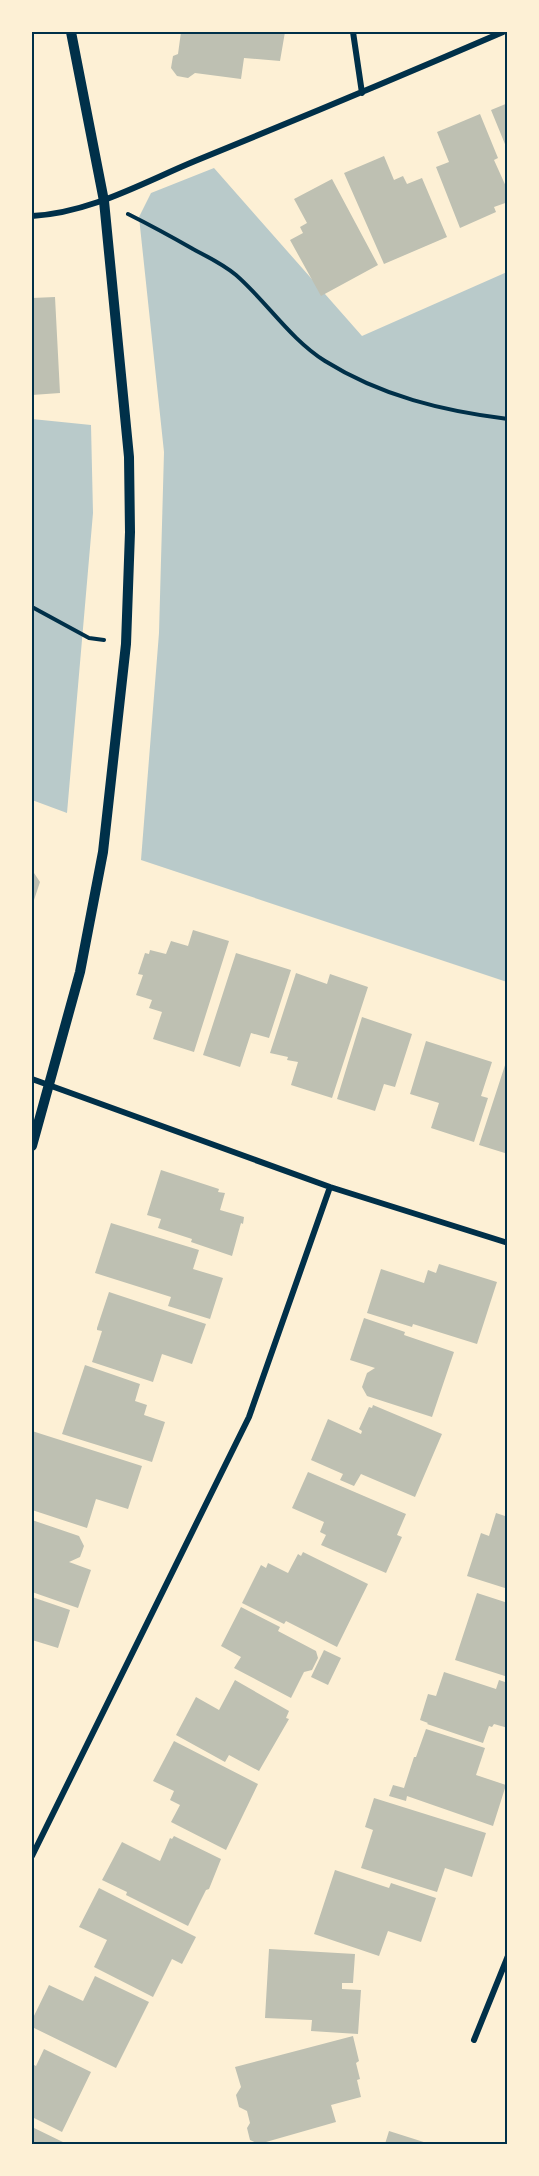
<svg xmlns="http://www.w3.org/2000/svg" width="539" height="2176" font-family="'Fira Sans Condensed',sans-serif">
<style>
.green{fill:#b9caca}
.building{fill:#bec0b2}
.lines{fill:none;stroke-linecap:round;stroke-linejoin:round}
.path{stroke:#003049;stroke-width:4}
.minor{stroke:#003049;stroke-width:6}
.tertiary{stroke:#003049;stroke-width:10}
.neatline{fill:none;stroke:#003049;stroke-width:2}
</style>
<rect width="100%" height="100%" fill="#fdf0d5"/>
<path class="green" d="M 214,168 L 362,336 L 507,272 L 507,982 L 141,860 L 159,633 L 164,452 L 139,217 L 151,193 Z
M 32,419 L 91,425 L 93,513 L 67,813 L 32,800 Z"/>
<path class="building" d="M 181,32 L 285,32 L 280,61 L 244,58 L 241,79 L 195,73 L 188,78 L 177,76 L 171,68 L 173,56 L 178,54 Z
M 508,103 L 508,149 L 507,149 L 491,110 Z
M 480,114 L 498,158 L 494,160 L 508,191 L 508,202 L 494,207 L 496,212 L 460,228 L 436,167 L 449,162 L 437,132 Z
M 384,156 L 394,180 L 403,176 L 407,184 L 422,178 L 447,237 L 384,264 L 344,173 Z
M 332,179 L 378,265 L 321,296 L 290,240 L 303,233 L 300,227 L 307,223 L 294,199 Z
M 55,297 L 60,393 L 32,395 L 32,298 Z
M 32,870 L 40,882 L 32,906 Z
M 193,930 L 229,941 L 194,1052 L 153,1039 L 162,1012 L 149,1008 L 152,1000 L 136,995 L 143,975 L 138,974 L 145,953 L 149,954 L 150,950 L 166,954 L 171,941 L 188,946 Z
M 236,953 L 291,970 L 269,1038 L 251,1033 L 240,1067 L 203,1055 Z
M 296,973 L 327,984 L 330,974 L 368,987 L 332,1098 L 291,1085 L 298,1062 L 287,1060 L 288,1057 L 270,1053 Z
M 362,1017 L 412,1034 L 395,1087 L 384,1084 L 375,1111 L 337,1099 Z
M 426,1041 L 492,1062 L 481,1096 L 488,1098 L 474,1142 L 431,1128 L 439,1103 L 410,1094 Z
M 507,1059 L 508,1059 L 508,1154 L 479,1145 Z
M 161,1170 L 219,1189 L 218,1192 L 225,1193 L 220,1210 L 244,1217 L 243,1224 L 241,1223 L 232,1256 L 191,1242 L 192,1239 L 158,1228 L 161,1219 L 147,1215 Z
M 111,1223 L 199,1250 L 193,1269 L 223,1278 L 210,1319 L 168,1306 L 171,1297 L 95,1273 Z
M 439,1264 L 497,1282 L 477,1344 L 413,1324 L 412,1327 L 367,1313 L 381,1269 L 424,1283 L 428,1270 L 436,1273 Z
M 109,1292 L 206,1324 L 192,1364 L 162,1354 L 153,1382 L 92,1362 L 102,1331 L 97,1330 L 97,1328 Z
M 364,1318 L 405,1332 L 404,1335 L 454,1352 L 432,1417 L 367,1396 L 362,1387 L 367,1373 L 375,1368 L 350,1360 Z
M 85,1365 L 140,1384 L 135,1401 L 147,1405 L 144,1415 L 165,1422 L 152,1462 L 62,1434 Z
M 373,1405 L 442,1434 L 415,1497 L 361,1474 L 354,1486 L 340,1480 L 343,1474 L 311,1460 L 328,1419 L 361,1434 L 362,1431 L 359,1429 L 369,1407 L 372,1408 Z
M 32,1431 L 142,1466 L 128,1509 L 96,1499 L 87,1528 L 32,1510 Z
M 308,1472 L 406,1514 L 397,1535 L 402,1537 L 386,1573 L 321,1545 L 326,1535 L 320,1532 L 324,1522 L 292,1508 Z
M 496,1513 L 508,1517 L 508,1589 L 467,1576 L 481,1533 L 489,1536 Z
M 32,1520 L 79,1536 L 84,1546 L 80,1557 L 69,1562 L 91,1570 L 78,1608 L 32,1592 Z
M 303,1552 L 368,1584 L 337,1647 L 286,1621 L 284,1624 L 242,1603 L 261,1565 L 266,1568 L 268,1563 L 288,1573 L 298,1554 L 301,1556 Z
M 477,1593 L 508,1603 L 508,1677 L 455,1660 Z
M 32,1597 L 70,1610 L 58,1648 L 32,1640 Z
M 241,1607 L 280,1627 L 278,1631 L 316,1651 L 318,1658 L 312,1670 L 304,1672 L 291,1698 L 234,1668 L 241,1657 L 221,1646 Z
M 324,1650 L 341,1658 L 328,1685 L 311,1677 Z
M 444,1672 L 496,1689 L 499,1680 L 508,1683 L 508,1728 L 494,1724 L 492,1727 L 489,1726 L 483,1743 L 427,1724 L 428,1723 L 420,1720 L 428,1694 L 436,1696 Z
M 235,1680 L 289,1711 L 286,1718 L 289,1719 L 259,1771 L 229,1755 L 225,1762 L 176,1735 L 196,1697 L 219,1710 Z
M 426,1729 L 485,1748 L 476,1775 L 506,1785 L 493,1826 L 407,1796 L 406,1801 L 389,1796 L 393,1785 L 404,1788 L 414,1757 L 416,1757 Z
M 174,1741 L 258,1784 L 226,1850 L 171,1822 L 180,1805 L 170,1800 L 174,1791 L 153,1781 Z
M 374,1798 L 486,1833 L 472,1877 L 445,1868 L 437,1892 L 361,1868 L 373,1830 L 365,1827 Z
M 174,1836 L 221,1859 L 209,1889 L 206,1890 L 188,1926 L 126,1895 L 127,1892 L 102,1880 L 122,1842 L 160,1861 L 170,1838 L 172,1839 Z
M 335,1870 L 389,1888 L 391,1883 L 436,1898 L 421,1942 L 388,1931 L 379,1956 L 314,1934 Z
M 99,1888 L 196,1937 L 182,1964 L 172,1959 L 153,1997 L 94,1967 L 107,1940 L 79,1927 Z
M 269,1949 L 355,1954 L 353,1983 L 342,1983 L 342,1989 L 361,1990 L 358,2034 L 311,2031 L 312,2020 L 265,2018 Z
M 95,1976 L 149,2002 L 116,2068 L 32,2027 L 32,2020 L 49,1985 L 83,2001 Z
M 353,2036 L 359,2061 L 356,2063 L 360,2079 L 357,2080 L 361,2097 L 331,2105 L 336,2122 L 259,2144 L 250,2140 L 247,2128 L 250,2123 L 247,2111 L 239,2107 L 236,2095 L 241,2087 L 235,2067 Z
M 44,2049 L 91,2072 L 62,2132 L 32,2117 L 32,2064 L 36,2066 Z
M 32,2127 L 67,2144 L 32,2144 Z
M 389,2131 L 430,2144 L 385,2144 Z"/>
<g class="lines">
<path class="path" d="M 128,214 C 150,225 172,237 193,249 C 208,257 223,264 236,275 C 267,302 290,339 325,361 C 381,396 443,411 508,419
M 32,607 L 89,638 L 104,640"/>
<path class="minor" d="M 353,32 L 362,93
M 32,216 C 90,213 142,183 195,161 C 298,119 401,76 503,32
M 32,1079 L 330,1187 L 508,1243
M 32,1856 L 249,1417 L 330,1187
M 474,2040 L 508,1956"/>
<path class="tertiary" d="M 32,1146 L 80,972 L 103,852 L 126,644 L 130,532 L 129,457 L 104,201 L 71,32"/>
</g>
<rect width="539" height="2176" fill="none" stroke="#fdf0d5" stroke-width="66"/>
<rect x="33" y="33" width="473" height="2110" class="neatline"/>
</svg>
